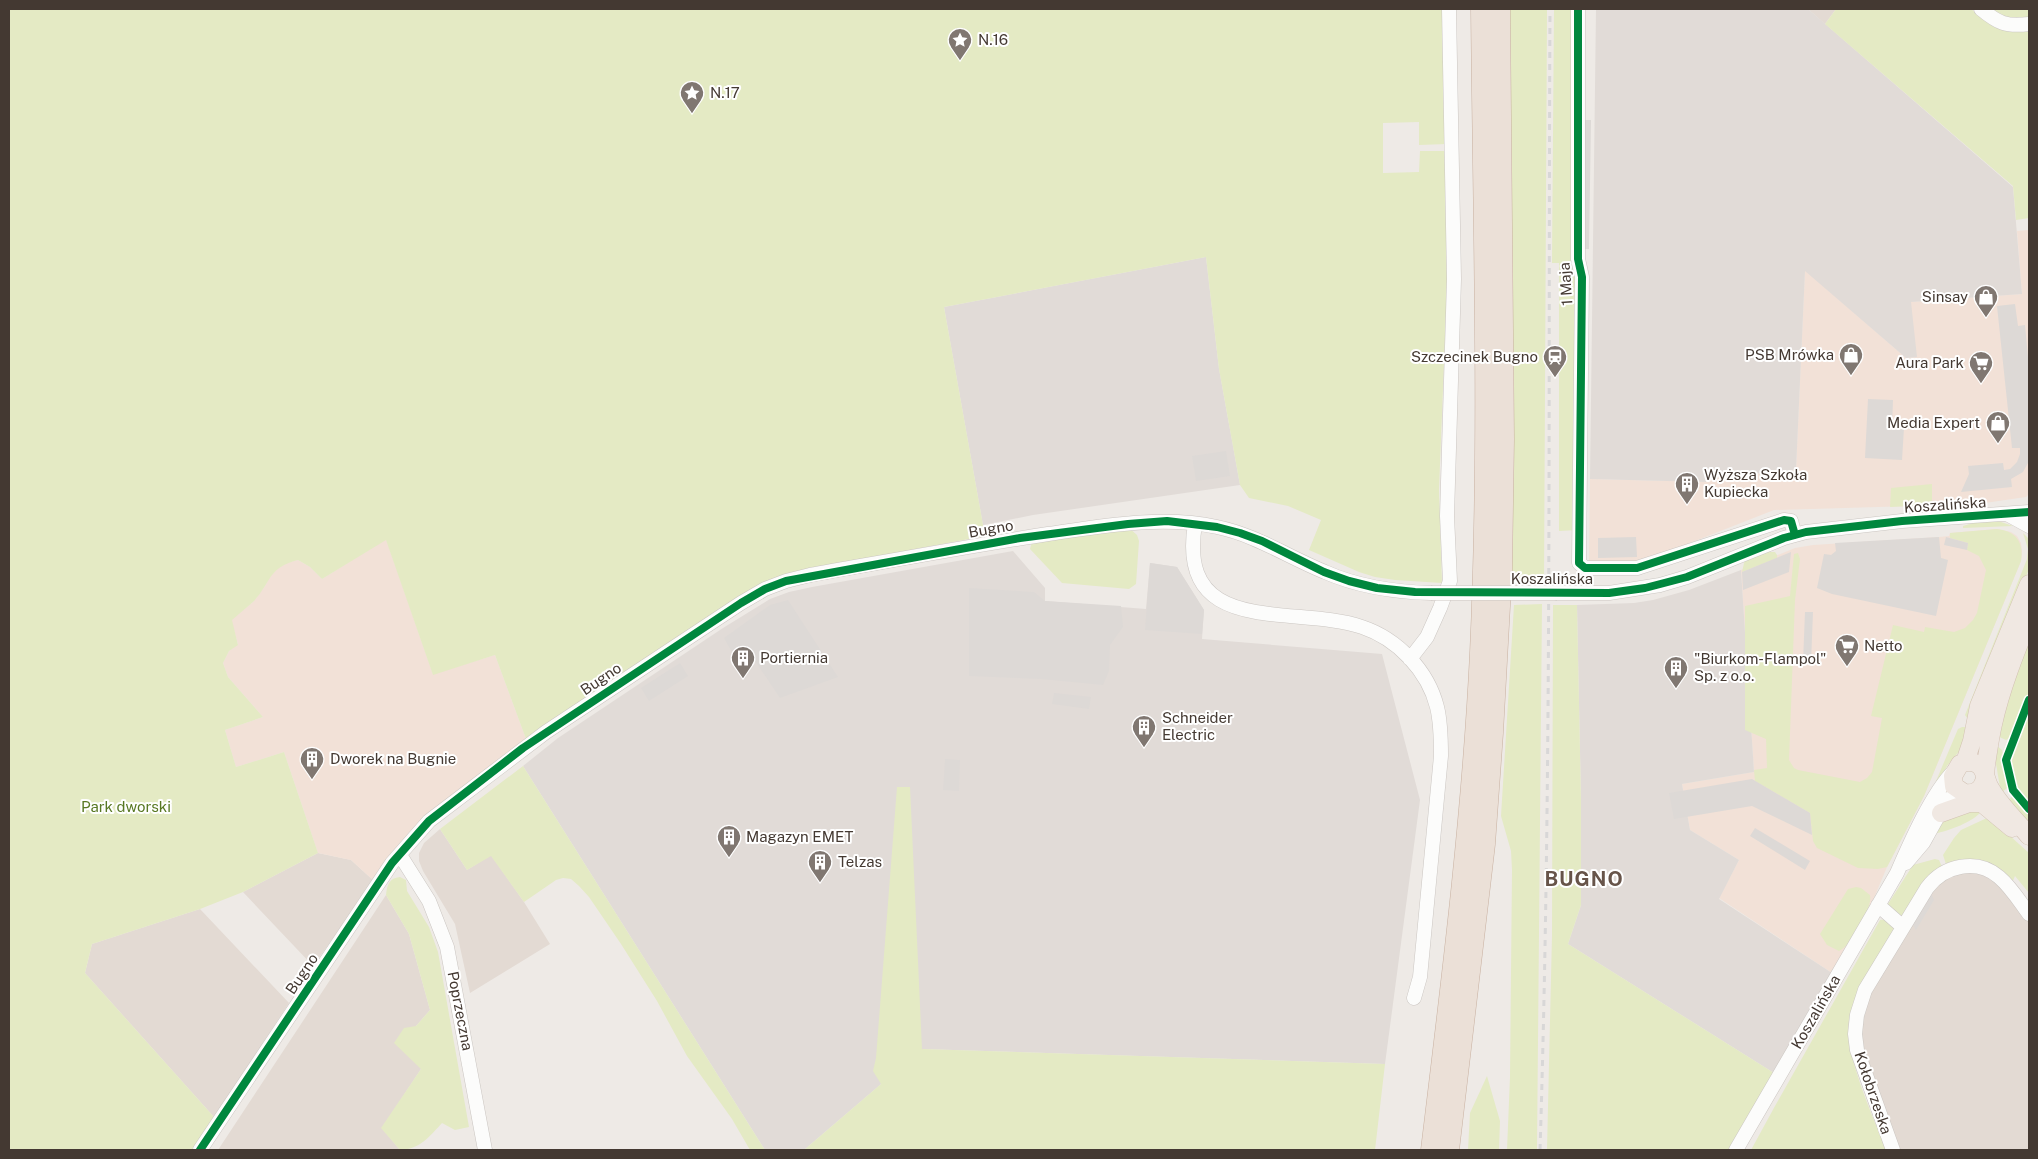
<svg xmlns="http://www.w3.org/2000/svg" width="2038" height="1159" font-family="'Public Sans',sans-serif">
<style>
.residential{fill:#e3dad3}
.commercial{fill:#f2e1d7}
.industrial{fill:#e1dbd7}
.green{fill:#e4eac4}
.parking{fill:#ddd9d6}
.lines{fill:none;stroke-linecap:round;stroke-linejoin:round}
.minor-casing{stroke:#cbc6c2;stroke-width:15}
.major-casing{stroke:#d2c1b2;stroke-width:19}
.highway-casing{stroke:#c8b0a0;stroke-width:21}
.minor{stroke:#fcfcfb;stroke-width:14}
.major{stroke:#f0e8e2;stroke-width:18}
.highway{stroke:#ebe0d7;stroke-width:20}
.rail{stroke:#d8d7d7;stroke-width:3;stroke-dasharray:6 6;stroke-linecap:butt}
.minor-bridge-casing{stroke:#cbc6c2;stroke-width:15;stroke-linecap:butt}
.minor-bridge{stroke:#fcfcfb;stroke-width:14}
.cycleway-casing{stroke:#fff;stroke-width:11}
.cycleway{stroke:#00873e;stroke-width:8}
.labels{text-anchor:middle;stroke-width:4;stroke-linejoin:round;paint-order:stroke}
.poi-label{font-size:15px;fill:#443932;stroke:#fff;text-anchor:start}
.street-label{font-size:15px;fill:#443932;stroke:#fff}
.park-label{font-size:15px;fill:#587823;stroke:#fff}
.district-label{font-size:20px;font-weight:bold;letter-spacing:1px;fill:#675449;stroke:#fff}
</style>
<rect width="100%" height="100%" fill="#eeeae6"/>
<path class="residential" d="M 1808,9 L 1836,9 L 1825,24 Z
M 440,829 L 467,870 L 491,855 L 524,902 L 550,944 L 470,993 L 455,924 L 423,871 L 419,861 L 419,853 L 424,843 Z
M 318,853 L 351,860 L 374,881 L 313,966 L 243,892 Z
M 1971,863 L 2029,908 L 2029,1150 L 1886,1150 L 1851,1054 L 1847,1027 L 1850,1011 L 1860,991 L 1924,886 Z
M 386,895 L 409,934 L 430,1010 L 416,1026 L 421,1069 L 382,1128 L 400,1150 L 218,1150 Z
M 200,909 L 289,1003 L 214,1117 L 85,973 L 92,944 Z"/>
<path class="commercial" d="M 2029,230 L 2029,494 L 2026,497 L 1978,504 L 1774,510 L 1639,563 L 1589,564 L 1590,479 L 1706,482 L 1706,474 L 1776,473 L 1796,470 L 1805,270 L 1906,358 L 1916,357 L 1910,302 L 2022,294 L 2017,231 Z
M 1997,529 L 2011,532 L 2017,536 L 2021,543 L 2022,551 L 2021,561 L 1924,796 L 1887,867 L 1869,910 L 1832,973 L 1719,898 L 1739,860 L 1690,830 L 1682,784 L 1754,772 L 1741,570 L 1795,548 L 1813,545 L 1939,537 L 1949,536 L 1950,533 Z
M 386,539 L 433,674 L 495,655 L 526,739 L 425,816 L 374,881 L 351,860 L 318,853 L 284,752 L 236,767 L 225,730 L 263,717 L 228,677 L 223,663 L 229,651 L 238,644 L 231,620 L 253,602 L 265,586 L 272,572 L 286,563 L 298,560 L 310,567 L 322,579 Z"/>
<path class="industrial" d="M 1596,9 L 1808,9 L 2013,187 L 2022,294 L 1911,302 L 1917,357 L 1906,358 L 1805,271 L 1796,470 L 1776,473 L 1707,474 L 1706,482 L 1590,479 Z
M 1206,257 L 1219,369 L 1240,485 L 1033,515 L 983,525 L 944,307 Z
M 1013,551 L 1045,588 L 1045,601 L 1146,609 L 1150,563 L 1177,567 L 1204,610 L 1202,639 L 1382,654 L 1420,800 L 1385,1064 L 922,1049 L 804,1150 L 765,1150 L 523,766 L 558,738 L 723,628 L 770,599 L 789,592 L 812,587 Z
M 1741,570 L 1754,772 L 1682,784 L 1690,830 L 1739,860 L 1719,899 L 1832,973 L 1774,1073 L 1568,944 L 1581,905 L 1581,800 L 1577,605 L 1634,603 L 1653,600 L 1689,590 Z"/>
<path class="green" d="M 9,9 L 1443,9 L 1447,144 L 1419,145 L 1419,122 L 1383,123 L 1383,173 L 1419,172 L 1420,151 L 1447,151 L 1447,287 L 1439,490 L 1442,583 L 1395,580 L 1375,577 L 1359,572 L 1309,550 L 1321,520 L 1288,506 L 1249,498 L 1240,485 L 1219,369 L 1206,257 L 944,307 L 985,536 L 809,569 L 543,727 L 526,739 L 495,655 L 433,675 L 386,540 L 322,579 L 310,567 L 298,560 C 267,568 272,582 253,602 C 246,608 239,614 232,620 L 238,645 L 229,651 L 223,663 L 228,677 L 263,717 L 225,730 L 236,767 L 284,752 L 318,853 L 243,892 L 200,909 L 92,944 L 85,973 L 214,1117 L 192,1150 L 9,1150 Z
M 1509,9 L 1547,9 L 1544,583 L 1511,583 Z
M 1554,9 L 1574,9 L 1571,258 L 1578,278 L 1578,530 L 1559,531 L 1559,263 L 1552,263 Z
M 1836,9 L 1971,9 L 1994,27 L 2016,32 L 2029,31 L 2029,218 L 2016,220 L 2013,186 L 1825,24 Z
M 1991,9 L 2029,9 L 2029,17 L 2009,18 Z
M 1932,484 L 1932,505 L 1890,507 L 1891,488 Z
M 1979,521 L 1998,521 L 2013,526 L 1963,528 L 1963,526 Z
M 1128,527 L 1137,535 L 1139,541 L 1136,584 L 1129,589 L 1062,583 L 1030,549 L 1032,542 Z
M 1997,529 C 2016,531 2024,542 2021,561 L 1924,796 L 1887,867 L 1878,869 L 1858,868 L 1817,848 L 1813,841 L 1810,813 L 1755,781 L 1754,770 L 1767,768 L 1766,739 L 1745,730 L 1745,606 L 1790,596 L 1794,554 L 1798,553 L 1800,559 L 1795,600 L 1789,760 L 1794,768 L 1798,770 L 1860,782 L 1867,778 L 1872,772 L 1882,718 L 1871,716 L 1893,625 L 1924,632 L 1925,627 L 1954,632 L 1965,628 L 1973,620 L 1977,613 L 1986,570 L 1979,556 L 1967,550 L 1968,543 L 1950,538 L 1950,533 Z
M 2023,533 L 2029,539 L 2029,569 L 1969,718 L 1967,718 L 1965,715 L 2027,559 L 2028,549 Z
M 1767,552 L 1775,552 L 1777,555 L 1777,558 L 1742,572 L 1745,559 Z
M 1542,604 L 1537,1150 L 1507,1150 L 1510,1077 L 1512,870 L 1511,851 L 1501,816 L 1514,605 Z
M 1553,605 L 1577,605 L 1581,800 L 1581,905 L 1568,944 L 1774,1073 L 1728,1150 L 1547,1150 L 1552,935 Z
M 2029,635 L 2029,694 L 2011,737 L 2006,740 L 1997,736 L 1999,723 Z
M 2029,707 L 2029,804 L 2015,786 L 2009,757 Z
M 1962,727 L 1968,727 L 1962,748 L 1947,766 L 1933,795 L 1931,793 L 1958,729 Z
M 1996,745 L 2002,750 L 2009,781 L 2008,787 L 2001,793 L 1996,764 Z
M 523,766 L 765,1150 L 750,1150 L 732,1119 L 687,1056 L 657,1001 L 621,944 L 589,897 L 579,886 L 571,879 L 563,878 L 556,880 L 524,902 L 491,856 L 467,870 L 440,829 Z
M 897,787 L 910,787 L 922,1049 L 1385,1064 L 1375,1150 L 804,1150 L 881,1084 L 873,1071 L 876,1058 Z
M 2013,796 L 2029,814 L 2029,827 L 2007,801 Z
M 1958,810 L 1983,810 C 1972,823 1950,830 1934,834 L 1936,828 Z
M 1989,817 L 2029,853 L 2029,893 L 2015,876 L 2011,885 L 2002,876 L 1947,867 L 1943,855 L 1954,838 L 1961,830 Z
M 1935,859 L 1939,860 L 1943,869 L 1905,916 L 1900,916 L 1889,906 L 1888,904 L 1913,865 Z
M 400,877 L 406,880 L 407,891 L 429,927 L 438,952 L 469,1127 L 455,1130 L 442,1123 C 430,1136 419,1150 400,1150 L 381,1128 L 421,1069 L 394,1043 L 404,1028 L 416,1026 L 430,1010 L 409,934 L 386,895 C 387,885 389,878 400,877 Z
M 1856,887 L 1861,888 L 1870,895 C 1873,908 1851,946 1839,951 L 1827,945 L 1820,934 L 1848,889 Z
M 1880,920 C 1886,919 1893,922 1894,929 C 1880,955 1860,982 1851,1011 C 1839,1045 1873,1115 1886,1150 L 1751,1150 L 1775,1106 Z
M 1487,1076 L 1500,1121 L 1499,1150 L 1468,1150 L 1470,1113 Z"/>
<path class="parking" d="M 1582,120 L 1591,120 L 1589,249 L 1582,249 Z
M 2015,304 L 2018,326 L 2025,325 L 2029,368 L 2029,429 L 2028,429 L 2029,461 L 2023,472 L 2011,479 L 2012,487 L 1961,492 L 1969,474 L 1968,466 L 2003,463 L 2004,470 L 2010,469 L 2017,462 L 2020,454 L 2020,448 L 2012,448 L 1997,306 Z
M 1868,399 L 1893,400 L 1892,428 L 1904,428 L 1902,460 L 1865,458 Z
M 1226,451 L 1230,476 L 1196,481 L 1192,456 Z
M 1636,537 L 1637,557 L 1598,558 L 1598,538 Z
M 1939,537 L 1941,558 L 1948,560 L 1936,616 L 1832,594 L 1817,588 L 1824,554 L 1831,555 L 1836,551 L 1835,543 Z
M 1946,537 L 1968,543 L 1967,550 L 1944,545 Z
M 1791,552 L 1789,572 L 1743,590 L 1742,572 Z
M 1150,563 L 1177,567 L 1204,610 L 1202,634 L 1145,630 Z
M 969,588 L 1034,592 L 1045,601 L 1121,606 L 1123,627 L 1110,645 L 1109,671 L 1103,685 L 1041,679 L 969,676 Z
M 788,600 L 838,677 L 780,698 L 753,658 L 740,666 L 724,638 L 770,605 Z
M 1805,612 L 1813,612 L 1811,663 L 1803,662 Z
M 680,663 L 688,676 L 649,701 L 641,688 Z
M 1054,693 L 1091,697 L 1089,709 L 1052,704 Z
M 945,759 L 960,760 L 959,791 L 943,790 Z
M 1752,779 L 1810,813 L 1812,835 L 1752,806 L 1674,819 L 1669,793 Z
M 1755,828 L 1810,861 L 1805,870 L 1750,836 Z
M 1930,891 L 1934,900 L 1916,930 L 1912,923 Z"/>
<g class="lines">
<g class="minor-casing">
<path id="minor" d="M 1578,9 L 1578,259 L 1582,277 L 1579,563 L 1585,568 L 1637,568 L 1784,520 L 1791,521 L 1795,535
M 1981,9 C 1998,23 2006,27 2029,24
M 2007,514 L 2029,526
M 1195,524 C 1176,639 1295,604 1362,627 C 1398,639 1428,671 1437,707 C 1441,723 1441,740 1441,756 L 1420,977 L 1414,998
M 1557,593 L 1609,593 L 1660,585 L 1687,577 L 1784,538 L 1806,532 L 1902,521 L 2029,512
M 1410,659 L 1427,637 L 1440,608 L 1450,581 L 1447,516 L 1454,279 L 1449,9
M 400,855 L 429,901 L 447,947 L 485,1150
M 1906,863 L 1923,843 L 1947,800 L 1962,792
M 1878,905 L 1903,927
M 200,1150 L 392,863 L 429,821 L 546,732 L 741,603 L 765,589 L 786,581 L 810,575 C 889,561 969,546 1048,534 C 1103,526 1162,515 1217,527 C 1256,535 1288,557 1325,572 C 1359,587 1394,592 1431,593
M 1736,1150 L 1897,873 C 1910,843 1932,793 1954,771
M 1893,1150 L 1857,1050 L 1855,1034 L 1857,1015 L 1865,990 L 1927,888 C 1944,865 1977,858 1999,877 C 2011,887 2020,902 2029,914"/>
</g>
<g class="major-casing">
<path id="major" d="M 2029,619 C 2015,653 2001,688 1993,724 C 1990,737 1988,752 1986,765 C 1985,771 1986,779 1983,784 C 1980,792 1972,794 1964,793 L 1954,786 L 1953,776 L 1960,764 C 1967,761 1973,761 1979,765 C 1985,770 1986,780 1989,786 C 1999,805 2016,820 2029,836
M 1965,762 L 1972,741 L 1979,706 L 2029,584
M 1971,794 L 2012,828
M 1941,813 L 1969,803 L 1980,803"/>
</g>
<g class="highway-casing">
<path id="highway" d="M 1431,1150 C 1451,985 1472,819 1480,653 C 1490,438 1483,223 1481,9
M 1449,1150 L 1485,844 L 1493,733 L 1502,570 L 1504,439 L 1500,9"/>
</g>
<use href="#minor" class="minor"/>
<use href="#major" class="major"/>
<use href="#highway" class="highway"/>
<path class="rail" d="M 1540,1150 C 1552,770 1548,389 1550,9"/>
<g class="minor-bridge-casing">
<path id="minor-bridge" d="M 1431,593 L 1557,593"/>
</g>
<use href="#minor-bridge" class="minor-bridge"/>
<g class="cycleway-casing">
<path id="cycleway" d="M 1578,9 L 1578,259 L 1582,277 L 1579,563 L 1585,568 L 1637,568 L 1784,520 L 1791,521 L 1795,535
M 2029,700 L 2006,760 L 2013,790 L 2029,809
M 200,1150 L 392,863 L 429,821 L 523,748 L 741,603 L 765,589 L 786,581 L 1020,538 L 1128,524 L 1167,521 L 1217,527 L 1240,533 L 1262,541 L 1324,572 L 1349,581 L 1377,588 L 1415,592 L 1609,593 L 1645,588 L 1687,577 L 1784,538 L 1806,532 L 1902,521 L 2029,512"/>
</g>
<use href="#cycleway" class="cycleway"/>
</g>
<defs>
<g id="sight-pin" transform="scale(1.25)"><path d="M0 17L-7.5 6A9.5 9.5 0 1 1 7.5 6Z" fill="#807771" stroke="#fff"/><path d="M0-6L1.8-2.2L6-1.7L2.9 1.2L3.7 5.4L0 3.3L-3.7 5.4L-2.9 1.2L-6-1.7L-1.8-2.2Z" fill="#fff"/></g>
<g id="shop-pin" transform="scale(1.25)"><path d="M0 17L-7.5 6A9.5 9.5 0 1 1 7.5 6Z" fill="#807771" stroke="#fff"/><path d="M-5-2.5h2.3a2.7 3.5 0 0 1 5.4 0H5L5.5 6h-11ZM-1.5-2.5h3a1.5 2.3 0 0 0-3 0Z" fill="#fff"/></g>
<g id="station-pin" transform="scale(1.25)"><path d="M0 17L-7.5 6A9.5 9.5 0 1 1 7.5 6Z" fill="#807771" stroke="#fff"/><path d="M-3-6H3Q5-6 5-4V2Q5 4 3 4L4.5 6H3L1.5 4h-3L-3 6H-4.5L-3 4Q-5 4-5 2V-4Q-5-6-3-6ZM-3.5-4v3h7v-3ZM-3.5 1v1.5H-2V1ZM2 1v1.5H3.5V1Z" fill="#fff"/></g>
<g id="supermarket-pin" transform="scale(1.25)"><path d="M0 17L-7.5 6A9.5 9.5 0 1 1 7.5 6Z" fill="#807771" stroke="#fff"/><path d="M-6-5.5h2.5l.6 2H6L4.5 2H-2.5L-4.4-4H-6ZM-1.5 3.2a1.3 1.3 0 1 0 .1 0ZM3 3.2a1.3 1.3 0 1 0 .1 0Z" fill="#fff"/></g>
<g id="building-pin" transform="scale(1.25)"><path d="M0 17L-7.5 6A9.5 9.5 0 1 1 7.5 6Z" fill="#807771" stroke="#fff"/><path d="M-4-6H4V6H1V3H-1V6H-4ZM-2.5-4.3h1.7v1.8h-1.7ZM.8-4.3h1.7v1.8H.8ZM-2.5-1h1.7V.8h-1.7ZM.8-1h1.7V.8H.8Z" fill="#fff"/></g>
</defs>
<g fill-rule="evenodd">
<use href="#sight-pin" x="960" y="40"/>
<use href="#sight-pin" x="692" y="93"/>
<use href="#shop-pin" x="1986" y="297"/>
<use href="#shop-pin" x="1851" y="355"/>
<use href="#station-pin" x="1555" y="357"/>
<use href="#supermarket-pin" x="1981" y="363"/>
<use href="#shop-pin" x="1998" y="423"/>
<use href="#building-pin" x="1687" y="484"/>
<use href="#supermarket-pin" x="1847" y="646"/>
<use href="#building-pin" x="743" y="658"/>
<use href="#building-pin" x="1676" y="668"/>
<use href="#building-pin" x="1144" y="727"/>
<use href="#building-pin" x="312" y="759"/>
<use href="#building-pin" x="729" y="837"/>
<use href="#building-pin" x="820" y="862"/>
</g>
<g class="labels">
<g class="poi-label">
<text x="978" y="45">N.16</text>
<text x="710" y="98">N.17</text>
<text x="1968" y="302" text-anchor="end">Sinsay</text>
<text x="1834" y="360" text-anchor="end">PSB Mrówka</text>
<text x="1538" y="362" text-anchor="end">Szczecinek Bugno</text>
<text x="1964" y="368" text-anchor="end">Aura Park</text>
<text x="1980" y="428" text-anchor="end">Media Expert</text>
<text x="1704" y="480">Wyższa Szkoła<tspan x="1704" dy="17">Kupiecka</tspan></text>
<text x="1864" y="651">Netto</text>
<text x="760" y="663">Portiernia</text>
<text x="1694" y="664">"Biurkom-Flampol"<tspan x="1694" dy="17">Sp. z o.o.</tspan></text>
<text x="1162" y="723">Schneider<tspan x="1162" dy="17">Electric</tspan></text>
<text x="330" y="764">Dworek na Bugnie</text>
<text x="746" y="842">Magazyn EMET</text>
<text x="838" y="867">Telzas</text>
</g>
<g class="street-label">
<text transform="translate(1566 284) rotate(-94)" y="5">1 Maja</text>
<text transform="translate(1945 505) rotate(-4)" y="5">Koszalińska</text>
<text transform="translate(991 529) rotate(-10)" y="5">Bugno</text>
<text x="1552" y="584">Koszalińska</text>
<text transform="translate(601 679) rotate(-34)" y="5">Bugno</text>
<text transform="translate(302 974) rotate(-56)" y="5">Bugno</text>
<text transform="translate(460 1011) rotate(79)" y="5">Poprzeczna</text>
<text transform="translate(1816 1012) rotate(-60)" y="5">Koszalińska</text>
<text transform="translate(1873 1093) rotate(71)" y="5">Kołobrzeska</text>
</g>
<g class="park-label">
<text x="126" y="812">Park dworski</text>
</g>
<g class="district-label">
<text x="1584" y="886">BUGNO</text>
</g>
</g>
<rect width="2038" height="1159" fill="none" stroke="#443932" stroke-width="20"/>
</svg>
